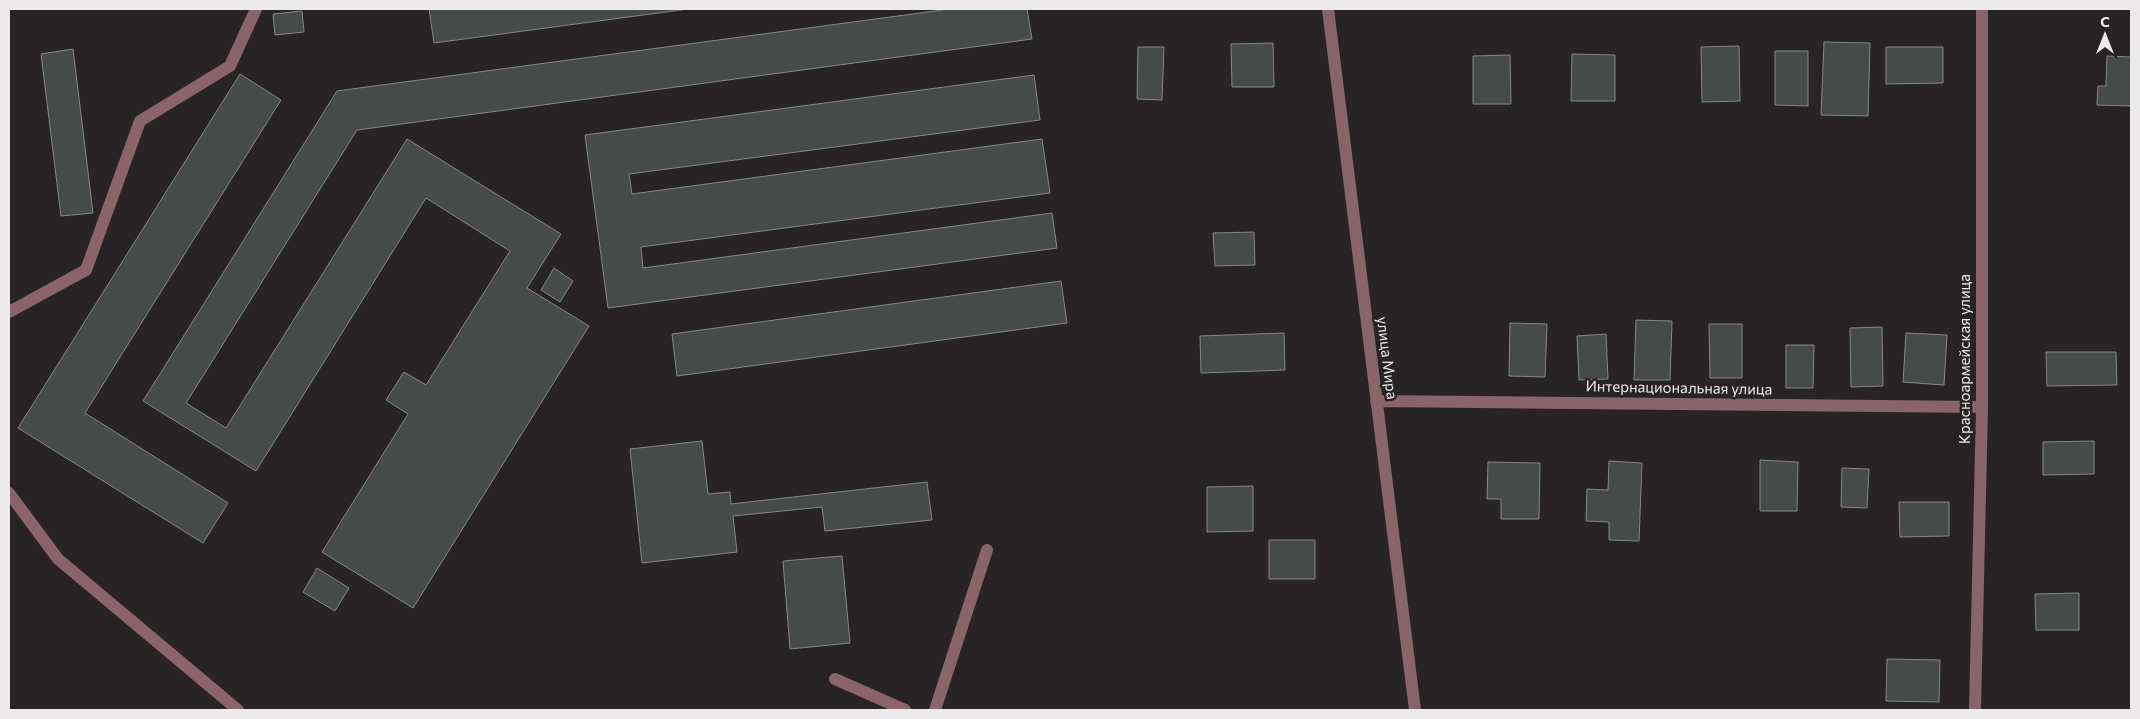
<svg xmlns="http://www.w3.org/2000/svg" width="2140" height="719" font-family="Commissioner,sans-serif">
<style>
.building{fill:#464a48;stroke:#848986}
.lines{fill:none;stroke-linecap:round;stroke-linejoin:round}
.minor{stroke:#8b646b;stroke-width:12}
.labels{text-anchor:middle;stroke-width:5;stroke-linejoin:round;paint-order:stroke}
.street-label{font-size:15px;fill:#eceaea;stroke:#282324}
</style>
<rect width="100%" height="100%" fill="#282324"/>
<path class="building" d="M 429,9 L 688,9 L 434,43 Z
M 950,9 L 1027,9 L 1032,39 L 357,130 L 186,403 L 226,428 L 407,139 L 561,234 L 527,288 L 589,326 L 413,608 L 322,552 L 408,414 L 386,400 L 404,372 L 426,385 L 510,251 L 426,198 L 256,471 L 143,401 L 337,91 Z
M 302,11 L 304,32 L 275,35 L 273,14 Z
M 1824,42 L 1870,43 L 1868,116 L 1821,115 Z
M 1273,43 L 1274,87 L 1232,87 L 1231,44 Z
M 1739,46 L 1740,101 L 1702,102 L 1701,47 Z
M 1138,47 L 1164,47 L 1162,100 L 1137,99 Z
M 1886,47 L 1943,47 L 1943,83 L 1886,84 Z
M 73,49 L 93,213 L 61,216 L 41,54 Z
M 1775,51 L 1808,51 L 1808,106 L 1775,105 Z
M 1572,54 L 1615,55 L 1615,101 L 1571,101 Z
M 1510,55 L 1511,104 L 1473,104 L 1473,56 Z
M 2107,56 L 2131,57 L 2131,106 L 2097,105 L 2098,86 L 2106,86 Z
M 240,74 L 281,100 L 85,413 L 228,503 L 203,543 L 18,428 Z
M 1034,75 L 1040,120 L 629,174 L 632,194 L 1042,139 L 1050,193 L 641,247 L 643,268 L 1052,213 L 1057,248 L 608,308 L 585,135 Z
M 1254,232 L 1255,265 L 1215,266 L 1213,233 Z
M 554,268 L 573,281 L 560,302 L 541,290 Z
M 1061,281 L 1067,323 L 677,376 L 672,334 Z
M 1636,320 L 1672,321 L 1670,380 L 1634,380 Z
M 1510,323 L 1547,324 L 1545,377 L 1509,376 Z
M 1709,324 L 1742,324 L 1742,378 L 1710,378 Z
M 1882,327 L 1883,386 L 1851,387 L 1850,328 Z
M 1284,333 L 1285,370 L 1201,373 L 1200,336 Z
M 1906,333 L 1947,335 L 1944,385 L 1903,382 Z
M 1606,334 L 1608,379 L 1579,380 L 1577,336 Z
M 1786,345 L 1814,345 L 1813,388 L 1786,388 Z
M 2046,352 L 2116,352 L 2117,385 L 2047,386 Z
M 702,441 L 708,494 L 730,492 L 731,504 L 927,482 L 932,520 L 825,531 L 822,507 L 733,516 L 737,552 L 642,563 L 630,449 Z
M 2094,441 L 2094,474 L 2043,475 L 2043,442 Z
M 1760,460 L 1798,462 L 1797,511 L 1760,511 Z
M 1609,461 L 1642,463 L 1639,541 L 1609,540 L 1609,522 L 1586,521 L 1587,489 L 1608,490 Z
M 1488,462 L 1540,463 L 1539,519 L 1501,519 L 1501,499 L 1487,499 Z
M 1842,468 L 1869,469 L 1867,508 L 1841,507 Z
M 1253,486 L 1253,531 L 1207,532 L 1207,487 Z
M 1899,502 L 1949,502 L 1949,536 L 1900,537 Z
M 1269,540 L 1315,540 L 1315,579 L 1269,579 Z
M 842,556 L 850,643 L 790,649 L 783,561 Z
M 317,568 L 349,588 L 335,611 L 303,592 Z
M 2079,593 L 2079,630 L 2036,630 L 2035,594 Z
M 1887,659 L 1940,660 L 1939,702 L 1886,701 Z"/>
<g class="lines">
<path class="minor" d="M 1328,9 L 1415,710
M 9,312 L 86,270 L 140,121 L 230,66 L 256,9
M 1376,401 L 1982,407
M 9,493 L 58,559 L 238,710
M 835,679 L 905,710
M 935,710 L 987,550
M 1975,710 L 1982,407 L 1982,9"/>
</g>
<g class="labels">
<g class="street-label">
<text transform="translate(1387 358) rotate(83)" y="5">улица Мира</text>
<text transform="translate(1965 359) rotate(-90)" y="5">Красноармейская улица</text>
<text transform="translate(1679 388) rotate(1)" y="5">Интернациональная улица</text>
</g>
</g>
<rect width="2140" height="719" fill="none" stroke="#eceaea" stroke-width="20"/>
<g transform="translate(2105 35)" stroke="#282324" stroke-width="4" paint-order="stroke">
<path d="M0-4L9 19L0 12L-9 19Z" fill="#eceaea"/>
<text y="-8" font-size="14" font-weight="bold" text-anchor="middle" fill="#eceaea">С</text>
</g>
</svg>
